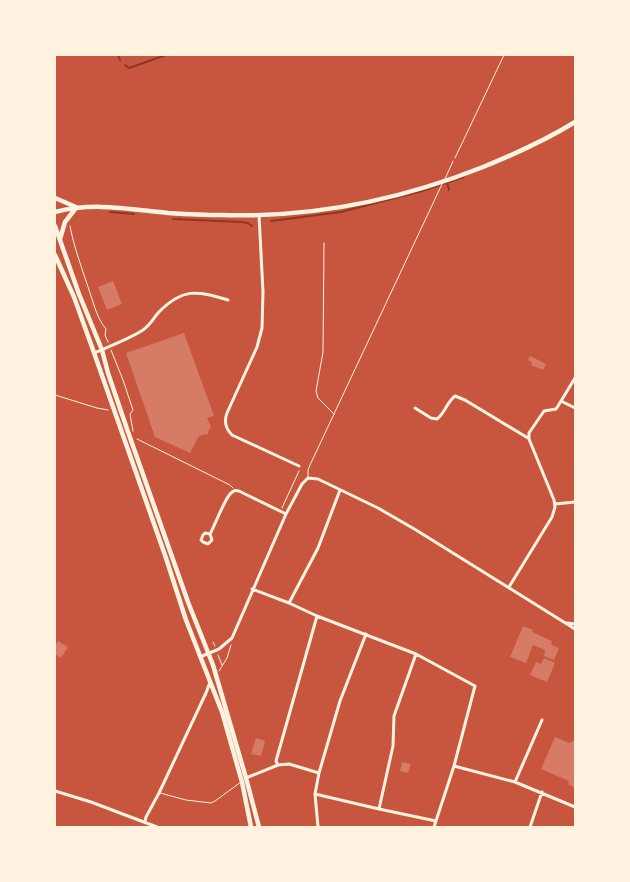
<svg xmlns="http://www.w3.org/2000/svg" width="630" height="882" font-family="'Nunito Sans',sans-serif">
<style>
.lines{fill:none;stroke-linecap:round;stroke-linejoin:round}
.stream{stroke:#8f3625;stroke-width:2}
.building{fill:#d67c66}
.path{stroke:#fff3e0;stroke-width:1}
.service{stroke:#fff3e0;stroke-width:1}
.minor{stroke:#fff3e0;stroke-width:3}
.secondary{stroke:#fff3e0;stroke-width:4.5}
.primary{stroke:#fff3e0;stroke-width:4.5}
</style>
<rect width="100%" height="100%" fill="#c8553d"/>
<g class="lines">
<path class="stream" d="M 118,55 L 120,60
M 125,65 L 129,68 L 166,55
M 447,183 L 449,189 L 449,190
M 110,212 L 134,214
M 173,219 L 242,222 L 248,223 L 252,226
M 271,221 L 341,212 L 422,191 L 464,177"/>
</g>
<path class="building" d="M 113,281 L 122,304 L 107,310 L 98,287 Z
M 184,333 L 214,416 L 207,418 L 210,425 L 211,426 L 207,435 L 205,434 L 199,436 L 190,453 L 155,437 L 126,353 Z
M 530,356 L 546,364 L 543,370 L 531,365 L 532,362 L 528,360 Z
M 523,626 L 533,630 L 532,632 L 552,641 L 551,645 L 559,648 L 554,660 L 544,656 L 545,650 L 533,645 L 526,663 L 510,657 Z
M 58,641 L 68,647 L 61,658 L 55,654 L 55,646 Z
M 544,658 L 555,663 L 547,682 L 530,675 L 536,662 L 541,664 Z
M 555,737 L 569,743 L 575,740 L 575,788 L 568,784 L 569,781 L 541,769 Z
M 256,738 L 265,741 L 261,756 L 251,754 Z
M 402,762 L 411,764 L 408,773 L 400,771 Z"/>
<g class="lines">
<path class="path" d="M 455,158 L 504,55
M 70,226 C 74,248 83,271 90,293 C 94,305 98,320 106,329 L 105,335 L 108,342
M 111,350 L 123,380 L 133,410 L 130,414 L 133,431
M 55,395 L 97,408 L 108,410
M 137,439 L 230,485 L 233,488
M 282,508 L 299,471
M 213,642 L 215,646
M 218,655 L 222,665
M 219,671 L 227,658 L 231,645"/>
<path class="service" d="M 445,179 L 453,161
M 324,243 L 323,352 L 316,391 L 318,398 L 334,414
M 308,478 L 308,470 L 310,465 L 443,182
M 160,793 L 186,800 L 211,803 L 215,801 L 241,782"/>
<path class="minor" d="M 259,215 L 263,292 L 262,328 L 257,347 L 227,413 C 224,421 225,428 232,435 L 299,466
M 94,353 C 110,346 129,339 143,330 C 150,325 153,319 158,313 C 183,287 197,291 228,300
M 561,401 L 575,408
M 415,408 L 431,418 L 437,419 C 445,413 447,402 455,396 L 465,400 L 528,438
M 555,504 L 575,502
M 210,534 L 205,533 L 203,535 L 201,540 L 203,542 L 208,544 L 212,540 L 210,534 C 215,525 225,498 231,493 C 235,490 235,490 239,491 L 286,514
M 509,587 L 552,517 L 555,507 L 554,500 L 529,439 L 529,433 L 544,411 L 556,409 L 558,406 L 575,378
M 252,589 L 289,603 L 317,616 L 416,654 L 475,686 L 454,766 L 434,827
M 289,603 L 318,548 L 340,490
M 317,616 L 276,761 L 278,765 L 289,764 L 319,773
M 567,623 L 575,624
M 200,657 L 219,649 L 232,638 L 286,514 L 302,484 L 308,478 L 318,479 L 378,508 L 416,530 L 575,629
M 454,766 L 515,782 L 575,807
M 246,778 L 278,765
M 515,782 L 542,720
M 55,791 L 91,802 L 157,827
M 315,794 L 379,809 L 436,821
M 379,809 L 393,746 L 394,716 L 416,654
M 145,822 L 146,817 L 159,793 L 206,693 L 210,682
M 318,827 L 315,794 L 319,773 L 340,701 L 366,634
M 530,827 L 542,792"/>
<path class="secondary" d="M 55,198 L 76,207
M 55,212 C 94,202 128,209 168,213 C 185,214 203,215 221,215 C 311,218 400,200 483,167 C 515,154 546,140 575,122
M 60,239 L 65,222 L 76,208"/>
<path class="primary" d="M 55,226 L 79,294 L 102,350 L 108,373 L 127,429 L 188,602 L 213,665 L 246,778 L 259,827
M 55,255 L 74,297 L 92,347 L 166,558 L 186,620 L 222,712 L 242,782 L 251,827"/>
</g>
<rect width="630" height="882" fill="none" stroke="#fff3e0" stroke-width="112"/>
</svg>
